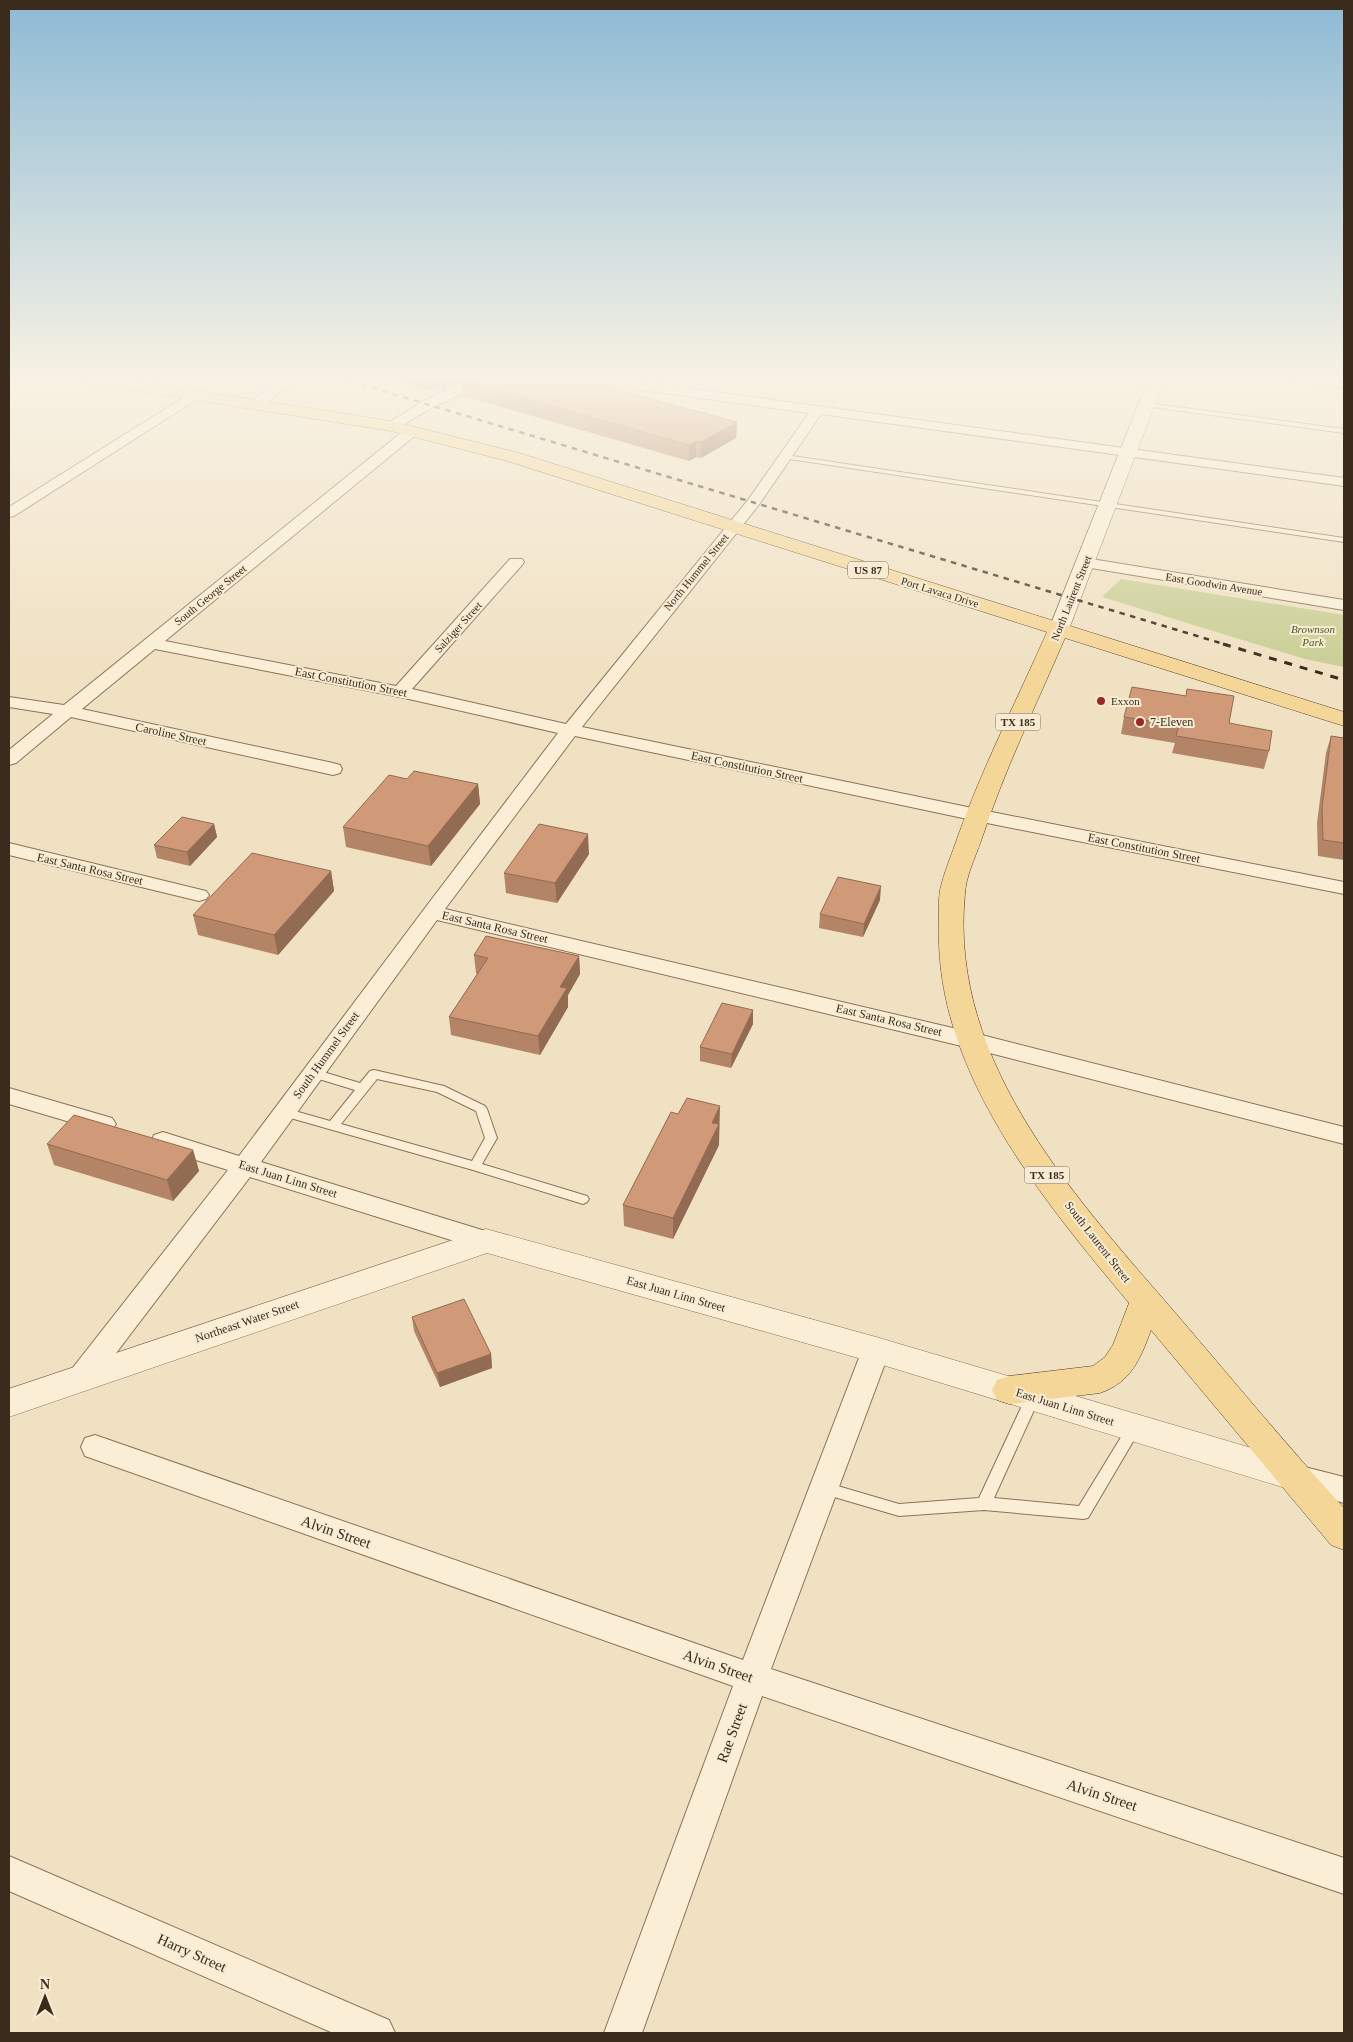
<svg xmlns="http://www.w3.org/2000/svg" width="1353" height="2042" font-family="'Times New Roman',serif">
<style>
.green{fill:#cacf96}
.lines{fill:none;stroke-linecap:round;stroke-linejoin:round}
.service-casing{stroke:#8b7259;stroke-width:2}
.minor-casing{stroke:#8b7259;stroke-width:2}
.tertiary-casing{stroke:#8b7259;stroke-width:1}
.secondary-casing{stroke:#6d533c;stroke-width:1}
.primary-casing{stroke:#59402d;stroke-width:1}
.service{fill:#faefd6;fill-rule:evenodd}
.minor{fill:#faefd6;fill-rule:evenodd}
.tertiary{fill:#faefd6;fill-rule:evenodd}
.secondary{fill:#faefd6;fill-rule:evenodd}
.primary{fill:#f5d699;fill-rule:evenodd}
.rail-far1{stroke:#3a2b1d;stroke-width:2.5;stroke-dasharray:5.5 5.5;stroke-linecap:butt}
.rail{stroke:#3a2b1d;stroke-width:3;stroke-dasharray:8 8;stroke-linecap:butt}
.wall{fill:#b38466}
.shaded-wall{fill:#926b53}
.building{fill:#d09977;stroke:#926b53}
.poi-dot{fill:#9d262a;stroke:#f7ecd3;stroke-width:2}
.labels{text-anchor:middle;stroke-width:4;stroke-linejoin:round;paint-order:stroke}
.shield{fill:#f7ecd3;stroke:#736554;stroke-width:1}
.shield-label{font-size:11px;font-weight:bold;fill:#3a2b1d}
.far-street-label{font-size:11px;fill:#3a2b1d;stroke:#f7ecd3}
.far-park-label{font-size:11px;font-style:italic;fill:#4c5823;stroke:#f7ecd3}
.far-poi-label{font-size:11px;fill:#3a2b1d;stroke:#f7ecd3;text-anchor:start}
.street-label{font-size:12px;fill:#3a2b1d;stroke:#f7ecd3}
.poi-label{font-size:12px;fill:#3a2b1d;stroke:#f7ecd3;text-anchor:start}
.near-street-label{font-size:15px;fill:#3a2b1d;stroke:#f7ecd3}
</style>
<rect width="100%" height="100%" fill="#f0e1c3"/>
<path class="green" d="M 1121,579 L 1344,615 L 1344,667 L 1305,659 L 1102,597 Z"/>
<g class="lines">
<g class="service-casing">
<path id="service" d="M 1147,403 L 1344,429 L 1344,433 L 1145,406 L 1144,405 Z
M 785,455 L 1344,538 L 1344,542 L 783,458 L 781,457 Z
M 313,1069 L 360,1083 L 370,1071 L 374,1070 L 444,1086 L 485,1106 L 487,1109 L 497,1138 L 482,1164 L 587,1196 L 589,1199 L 587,1202 L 583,1204 L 473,1170 L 280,1115 L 278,1112 L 280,1109 L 284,1108 L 330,1121 L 355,1090 L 309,1076 L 307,1073 L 309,1070 ZM 377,1079 L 437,1092 L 476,1111 L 485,1138 L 472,1161 L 341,1124 Z
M 1033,1391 L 1038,1393 L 1040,1397 L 994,1498 L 1079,1506 L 1129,1424 L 1134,1422 L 1139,1424 L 1141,1428 L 1088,1518 L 1083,1519 L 984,1510 L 899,1516 L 824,1494 L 819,1492 L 817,1488 L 819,1484 L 824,1482 L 899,1504 L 979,1498 L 1026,1397 L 1028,1393 Z"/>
</g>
<g class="minor-casing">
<path id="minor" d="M 283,378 L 296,379 L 262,407 L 252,407 L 250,404 L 252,401 Z
M 475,378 L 491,378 L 490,381 L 433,407 L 396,429 L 391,430 L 384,426 L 423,401 Z
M 578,378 L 611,378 L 1344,478 L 1344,486 L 821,414 L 758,506 L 582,727 L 977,809 L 1344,882 L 1344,894 L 977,821 L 575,736 L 445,909 L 970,1032 L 1344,1127 L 1344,1144 L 970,1048 L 437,920 L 261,1162 L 495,1234 L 499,1241 L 495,1248 L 486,1251 L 250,1177 L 91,1386 L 81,1389 L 71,1386 L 67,1378 L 71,1370 L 228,1170 L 154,1147 L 151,1141 L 154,1135 L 163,1132 L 239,1156 L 425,908 L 558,733 L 400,697 L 155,649 L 82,709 L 333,763 L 340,765 L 342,769 L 340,773 L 333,775 L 71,717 L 16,763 L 9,765 L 9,750 L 53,714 L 9,707 L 9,697 L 64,705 L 407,428 L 417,428 L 419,431 L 417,434 L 165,641 L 396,686 L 510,559 L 522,559 L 524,562 L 522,565 L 412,689 L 566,724 L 748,500 L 809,413 L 584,382 L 579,381 Z
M 1291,378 L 1326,378 L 1344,380 L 1344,388 L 1297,382 L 1292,381 Z
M 194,391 L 201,395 L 199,398 L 14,516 L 9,517 L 9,507 Z
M 1085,558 L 1344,600 L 1344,610 L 1079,566 L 1077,563 L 1079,560 Z
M 9,843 L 206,891 L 209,895 L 206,899 L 199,901 L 9,855 Z
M 9,1088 L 112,1118 L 116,1124 L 112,1130 L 104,1132 L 9,1104 Z
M 876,1339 L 886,1342 L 890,1350 L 771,1669 L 1344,1858 L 1344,1894 L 762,1696 L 642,2033 L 604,2033 L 733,1686 L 85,1456 L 81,1447 L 85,1438 L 95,1435 L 743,1660 L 862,1350 L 866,1342 Z
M 1293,1464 L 1344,1477 L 1344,1503 L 1283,1485 L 1278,1476 L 1283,1467 Z
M 9,1856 L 389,2020 L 395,2033 L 333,2033 L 9,1891 Z"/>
</g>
<g class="tertiary-casing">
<path id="tertiary" d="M 486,1229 L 876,1337 L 1292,1460 L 1305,1464 L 1310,1475 L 1305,1486 L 1292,1490 L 876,1363 L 487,1253 L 9,1417 L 9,1389 Z"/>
</g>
<g class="secondary-casing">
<path id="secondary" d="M 1149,378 L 1165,378 L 1069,629 L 1066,633 L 1059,635 L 1052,633 L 1049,629 Z"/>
</g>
<g class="primary-casing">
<path id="primary" d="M 79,378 L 116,378 L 391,421 L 519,453 L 1344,712 L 1344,726 L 1065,638 C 1036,705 1004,771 981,841 C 975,858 966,876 965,894 C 948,1066 1081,1203 1184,1323 C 1237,1385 1289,1448 1344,1508 L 1344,1550 L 1331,1545 L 1151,1330 C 1140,1360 1131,1382 1100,1393 L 1009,1404 L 997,1400 L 992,1390 L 997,1380 L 1009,1376 L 1093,1366 L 1105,1357 L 1113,1345 L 1129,1303 C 1042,1199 935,1070 939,928 C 939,915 938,902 940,890 C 944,872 952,854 958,836 C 983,766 1017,700 1047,632 L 507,461 L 391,431 L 87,383 L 81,381 Z"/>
</g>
<use href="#service" class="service"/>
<use href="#minor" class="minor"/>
<use href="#tertiary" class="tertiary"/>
<use href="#secondary" class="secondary"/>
<use href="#primary" class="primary"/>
<path class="rail-far1" d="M 340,378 L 1227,645"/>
<path class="rail" d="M 1223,644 L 1344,680"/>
</g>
<path class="wall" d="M 389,378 L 572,378 L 737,422 L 736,438 L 701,458 L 696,457 L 689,461 L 463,396 L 462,382 L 443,390 L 434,387 L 426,390 L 389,379 Z
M 1124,717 L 1229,723 L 1269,751 L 1264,769 L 1172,753 L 1175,743 L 1121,734 Z
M 1331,736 L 1344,738 L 1344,860 L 1318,856 L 1317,823 L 1326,753 Z
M 407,779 L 478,784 L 480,804 L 431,866 L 346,847 L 343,827 Z
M 214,824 L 217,837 L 190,866 L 157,858 L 154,845 Z
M 589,854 L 557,903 L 506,893 L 504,873 Z
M 331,871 L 334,891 L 278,955 L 198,935 L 193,915 Z
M 880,900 L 863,937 L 819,928 L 820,914 Z
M 474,955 L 579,956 L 580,974 L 568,995 L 568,1007 L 540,1055 L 451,1035 L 449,1017 L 477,974 L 476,973 Z
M 753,1010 L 753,1024 L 731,1068 L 700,1061 L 700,1047 Z
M 720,1127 L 719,1129 L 719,1145 L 673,1239 L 624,1226 L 623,1205 Z
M 47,1144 L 193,1150 L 199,1171 L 173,1201 L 54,1165 Z
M 412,1317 L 491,1354 L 492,1368 L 440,1387 L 414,1331 Z"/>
<path class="shaded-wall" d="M 425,378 L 433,378 L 434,387 L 426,390 Z
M 442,378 L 471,378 L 461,380 L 462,382 L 443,390 Z
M 737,422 L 736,438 L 701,458 L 701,442 Z
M 696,441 L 696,457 L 689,461 L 689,445 Z
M 478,784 L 480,804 L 431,866 L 428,846 Z
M 214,824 L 217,837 L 190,866 L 187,852 Z
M 588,834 L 589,854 L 557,903 L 555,883 Z
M 331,871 L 334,891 L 278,955 L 274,935 Z
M 881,886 L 880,900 L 863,937 L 864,924 Z
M 579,956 L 580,974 L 568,995 L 568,1007 L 540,1055 L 538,1036 L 560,987 Z
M 753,1010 L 753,1024 L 731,1068 L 732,1054 Z
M 720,1106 L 719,1145 L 673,1239 L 673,1218 L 712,1123 Z
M 193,1150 L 199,1171 L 173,1201 L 167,1180 Z
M 491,1354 L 492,1368 L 440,1387 L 437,1373 Z"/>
<path class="building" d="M 466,378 L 572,378 L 737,422 L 701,442 L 696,441 L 689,445 L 461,380 Z
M 1132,687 L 1186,696 L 1187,689 L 1234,696 L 1229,723 L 1272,731 L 1269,751 L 1176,736 L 1179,725 L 1124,717 Z
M 1331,736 L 1344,738 L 1344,843 L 1323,840 L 1322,807 Z
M 414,771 L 478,784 L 428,846 L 343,827 L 389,775 L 407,779 Z
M 182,817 L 214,824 L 187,852 L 154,845 Z
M 539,824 L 588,834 L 555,883 L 504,873 Z
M 252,853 L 331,871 L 274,935 L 193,915 Z
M 838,877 L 881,886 L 864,924 L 820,914 Z
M 486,936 L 579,956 L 560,987 L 567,988 L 538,1036 L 449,1017 L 488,958 L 474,955 Z
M 722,1003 L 753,1010 L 732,1054 L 700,1047 Z
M 687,1098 L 720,1106 L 712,1123 L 719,1124 L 673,1218 L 623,1205 L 671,1112 L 678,1114 Z
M 74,1115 L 193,1150 L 167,1180 L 47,1144 Z
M 464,1299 L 491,1354 L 437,1373 L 412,1317 Z"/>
<linearGradient id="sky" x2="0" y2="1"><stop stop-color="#8dbad5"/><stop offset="0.57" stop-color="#f8f2e4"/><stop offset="1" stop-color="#f8f2e4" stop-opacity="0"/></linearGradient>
<rect width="1353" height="664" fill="url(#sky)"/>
<g class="poi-dot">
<circle cx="1101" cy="701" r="5"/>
<circle cx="1140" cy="722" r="5"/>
</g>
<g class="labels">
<g class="shield">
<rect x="848" y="561.5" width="40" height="17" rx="4"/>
<rect x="995.5" y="713.5" width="45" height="17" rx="4"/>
<rect x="1024.5" y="1166.5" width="45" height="17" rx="4"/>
</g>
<g class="shield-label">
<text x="868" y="574">US 87</text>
<text x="1018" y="726">TX 185</text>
<text x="1047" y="1179">TX 185</text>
</g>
<g class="far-street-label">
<text transform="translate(696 572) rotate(-51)" y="4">North Hummel Street</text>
<text transform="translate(1214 584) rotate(9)" y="4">East Goodwin Avenue</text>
<text transform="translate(940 592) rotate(17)" y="4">Port Lavaca Drive</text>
<text transform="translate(210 595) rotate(-39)" y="4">South George Street</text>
<text transform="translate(1071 598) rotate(-68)" y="4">North Laurent Street</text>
<text transform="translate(458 627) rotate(-48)" y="4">Salziger Street</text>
</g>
<g class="far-park-label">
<text x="1313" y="633">Brownson<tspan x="1313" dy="13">Park</tspan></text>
</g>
<g class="far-poi-label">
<text x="1111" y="705">Exxon</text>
</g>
<g class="street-label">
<text transform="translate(351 682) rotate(11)" y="4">East Constitution Street</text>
<text transform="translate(171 734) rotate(12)" y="4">Caroline Street</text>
<text transform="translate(747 767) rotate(12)" y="4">East Constitution Street</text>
<text transform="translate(1144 848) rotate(11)" y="4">East Constitution Street</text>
<text transform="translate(90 869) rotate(13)" y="4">East Santa Rosa Street</text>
<text transform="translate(495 927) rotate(13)" y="4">East Santa Rosa Street</text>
<text transform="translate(889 1020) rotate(13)" y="4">East Santa Rosa Street</text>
<text transform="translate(326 1055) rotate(-54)" y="4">South Hummel Street</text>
<text transform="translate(288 1179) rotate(17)" y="4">East Juan Linn Street</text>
<text transform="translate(1098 1242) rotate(52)" y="4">South Laurent Street</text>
<text transform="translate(676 1294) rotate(16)" y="4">East Juan Linn Street</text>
<text transform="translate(247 1321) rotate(-19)" y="4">Northeast Water Street</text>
<text transform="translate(1065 1407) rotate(17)" y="4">East Juan Linn Street</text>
</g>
<g class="poi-label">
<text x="1150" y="726">7-Eleven</text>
</g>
<g class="near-street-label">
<text transform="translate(336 1532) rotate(19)" y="5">Alvin Street</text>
<text transform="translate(718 1666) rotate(19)" y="5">Alvin Street</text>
<text transform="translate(732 1733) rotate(-70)" y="5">Rae Street</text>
<text transform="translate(1102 1795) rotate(18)" y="5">Alvin Street</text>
<text transform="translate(192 1953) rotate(24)" y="5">Harry Street</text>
</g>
</g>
<rect width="1353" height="2042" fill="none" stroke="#3a2b1d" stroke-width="20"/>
<g transform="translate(45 1997)" stroke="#f7ecd3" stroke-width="4" paint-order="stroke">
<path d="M0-4L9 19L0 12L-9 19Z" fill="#3a2b1d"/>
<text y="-8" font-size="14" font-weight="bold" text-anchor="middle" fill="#3a2b1d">N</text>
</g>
</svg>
